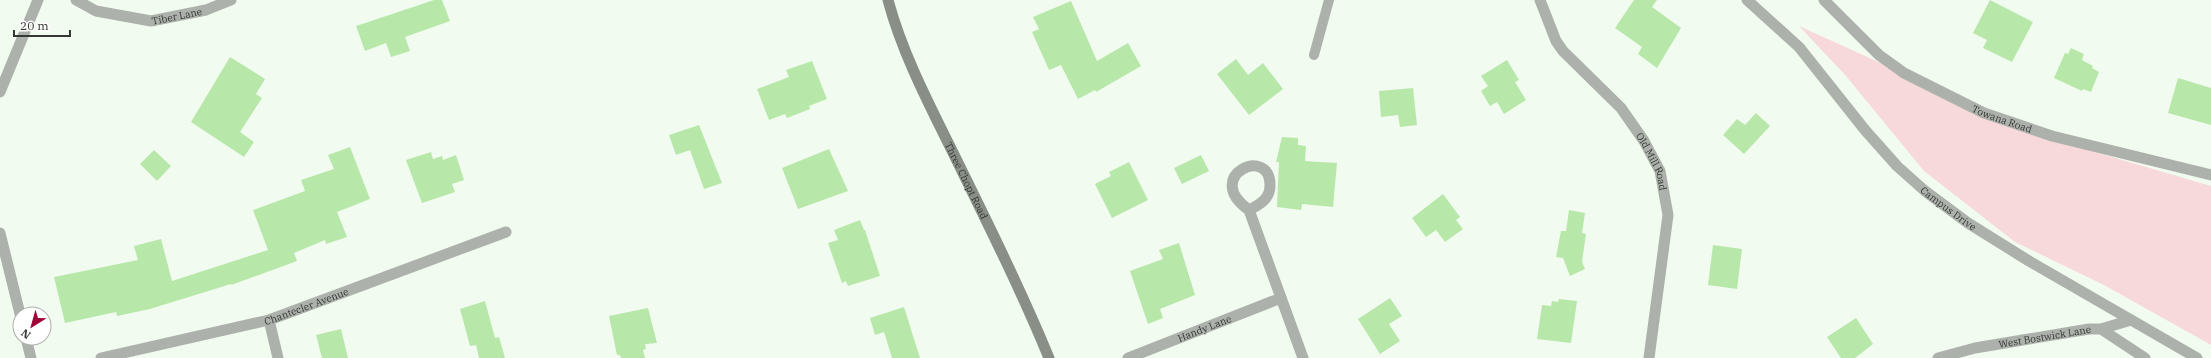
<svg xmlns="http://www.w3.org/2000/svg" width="2211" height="358" font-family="'IBM Plex Serif',serif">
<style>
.green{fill:#f8d9db}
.building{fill:#b7e8a9}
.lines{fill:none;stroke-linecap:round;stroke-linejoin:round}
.service{stroke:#adb1ac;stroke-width:10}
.minor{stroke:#adb1ac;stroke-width:11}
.secondary{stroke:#898e87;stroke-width:11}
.labels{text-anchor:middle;stroke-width:3.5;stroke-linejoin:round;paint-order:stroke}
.street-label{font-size:10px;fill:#343733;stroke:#fff}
</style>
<rect width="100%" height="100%" fill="#f2fbef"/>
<path class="green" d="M 1799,26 L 2044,137 L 2211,186 L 2211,345 L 2104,285 L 2015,242 L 1924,171 L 1846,76 Z"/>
<path class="building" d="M 434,0 L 442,0 L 450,21 L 405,37 L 410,51 L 391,57 L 386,43 L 365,51 L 356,26 Z
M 1634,0 L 1657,0 L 1652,7 L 1681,28 L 1657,68 L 1638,54 L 1642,47 L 1615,28 Z
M 1990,0 L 2033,22 L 2012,62 L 1983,48 L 1987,40 L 1973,33 Z
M 1071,1 L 1097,61 L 1128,43 L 1141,66 L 1096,92 L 1095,90 L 1078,99 L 1061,65 L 1049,70 L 1032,32 L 1039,29 L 1033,17 Z
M 2071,48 L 2084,54 L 2082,60 L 2093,66 L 2092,68 L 2099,72 L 2091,92 L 2083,89 L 2082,91 L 2054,78 L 2065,53 L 2068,54 Z
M 230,57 L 265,79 L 256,94 L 262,98 L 240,132 L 254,142 L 244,157 L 191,122 Z
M 1236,59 L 1248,75 L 1263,63 L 1283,89 L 1249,115 L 1217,74 Z
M 1507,60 L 1519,80 L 1515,82 L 1526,100 L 1504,114 L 1497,102 L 1490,106 L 1481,91 L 1488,86 L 1481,76 Z
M 812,61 L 827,99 L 809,106 L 810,109 L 787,118 L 785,114 L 769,120 L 757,89 L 789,77 L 786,70 Z
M 2178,78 L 2211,88 L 2211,125 L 2168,113 Z
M 1413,88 L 1417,125 L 1400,127 L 1398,115 L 1381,117 L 1379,91 Z
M 1756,113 L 1770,126 L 1744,154 L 1723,135 L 1737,119 L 1745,125 Z
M 699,125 L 722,183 L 704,189 L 690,150 L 676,155 L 669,135 Z
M 1282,137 L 1298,138 L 1298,145 L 1306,146 L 1305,161 L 1337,163 L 1333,207 L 1302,204 L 1301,210 L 1277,207 L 1279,162 L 1276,162 Z
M 350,147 L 370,199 L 337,212 L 347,237 L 326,244 L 325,240 L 294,253 L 297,261 L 231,285 L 231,284 L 150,309 L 117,316 L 116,312 L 65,323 L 54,277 L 138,260 L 134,246 L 161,239 L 172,281 L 268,250 L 253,210 L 305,191 L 301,180 L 334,169 L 328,155 Z
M 829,149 L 848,191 L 798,209 L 782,168 Z
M 154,150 L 171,166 L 157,181 L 140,164 Z
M 431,152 L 433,159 L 442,156 L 443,160 L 456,155 L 464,180 L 452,184 L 455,192 L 422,203 L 406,160 Z
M 1201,155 L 1209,171 L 1182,184 L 1174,168 Z
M 1129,162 L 1148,200 L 1112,218 L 1095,184 L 1111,176 L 1109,172 Z
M 1443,194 L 1460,217 L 1456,220 L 1463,229 L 1445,242 L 1436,230 L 1426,237 L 1412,218 Z
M 1569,210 L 1585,213 L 1582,233 L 1586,234 L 1582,262 L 1585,269 L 1570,276 L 1563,258 L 1556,257 L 1561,231 L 1566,231 Z
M 860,220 L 864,230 L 865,230 L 880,276 L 848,286 L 846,281 L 842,283 L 828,243 L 838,240 L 834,230 Z
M 1179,243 L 1195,295 L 1160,309 L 1163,318 L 1148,324 L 1130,271 L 1163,259 L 1159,250 Z
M 1713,245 L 1742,249 L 1737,289 L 1708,285 Z
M 1390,298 L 1402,316 L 1389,324 L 1400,341 L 1380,354 L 1358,319 Z
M 1559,299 L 1577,301 L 1571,343 L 1537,339 L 1542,305 L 1551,306 L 1552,301 L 1558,302 Z
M 485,301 L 495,338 L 499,337 L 505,358 L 479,358 L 476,345 L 470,346 L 460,309 Z
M 904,307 L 920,358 L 892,358 L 884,332 L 875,335 L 870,318 Z
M 648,308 L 657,343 L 645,344 L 646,349 L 643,350 L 645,358 L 621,358 L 620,355 L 617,355 L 609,316 Z
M 1856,318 L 1873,344 L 1855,358 L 1841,358 L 1827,337 Z
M 341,329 L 348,358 L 322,358 L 316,335 Z"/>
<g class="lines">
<path class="service" d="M 1314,55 L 1329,0"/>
<g class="minor">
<path id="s1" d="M 76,0 L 96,11 L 151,21 L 206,10 L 231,0"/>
<path id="s2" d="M 1540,0 L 1556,41 L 1563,51 L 1621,108 L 1644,141 L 1660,171 L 1668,215 L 1649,358"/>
<path id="s3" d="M 1747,0 L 1799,47 L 1865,130 L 1897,166 L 1925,191 L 1968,223 L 2029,261 L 2197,358"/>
<path id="s4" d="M 1824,0 L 1879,55 L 1904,73 L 1984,113 L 2052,136 L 2211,175"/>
<path d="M 0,92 L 38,0"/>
<path d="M 1249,210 C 1201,176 1271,144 1270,186 C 1270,199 1259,205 1249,210 L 1303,358"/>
<path d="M 0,233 L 20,314"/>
<path d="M 269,320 L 278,358"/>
<path d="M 2101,329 L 2131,320"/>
<path d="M 26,338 L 31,358"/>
<path id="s5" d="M 101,358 L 269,320 L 506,232"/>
<path id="s6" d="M 1128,358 L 1281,298"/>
<path id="s7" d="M 1938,358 L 1975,348 L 2089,329 L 2101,329 L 2145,358"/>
</g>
<path class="secondary" id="s8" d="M 888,0 C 904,60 936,117 963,173 C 993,234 1023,295 1049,358"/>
</g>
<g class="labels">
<g class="street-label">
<text dy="4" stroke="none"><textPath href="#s1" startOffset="105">Tiber Lane</textPath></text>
<text dy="4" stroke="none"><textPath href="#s4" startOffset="217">Towana Road</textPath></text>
<text dy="4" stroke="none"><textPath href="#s2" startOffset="200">Old Mill Road</textPath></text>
<text dy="4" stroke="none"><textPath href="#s8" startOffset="197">Three Chopt Road</textPath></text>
<text dy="4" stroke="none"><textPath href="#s3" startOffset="291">Campus Drive</textPath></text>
<text dy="4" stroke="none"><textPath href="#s5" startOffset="212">Chantecler Avenue</textPath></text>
<text dy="4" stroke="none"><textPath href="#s6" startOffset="82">Handy Lane</textPath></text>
<text dy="4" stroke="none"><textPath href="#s7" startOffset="109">West Bostwick Lane</textPath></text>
</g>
</g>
<g transform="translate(32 326) rotate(217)"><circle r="19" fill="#ffffff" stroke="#aeafad"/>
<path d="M0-3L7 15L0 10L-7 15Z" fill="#a10238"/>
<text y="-6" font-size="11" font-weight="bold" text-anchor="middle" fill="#343733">N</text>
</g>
<path d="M14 30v6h56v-6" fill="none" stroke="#343733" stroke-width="2"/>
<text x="20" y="30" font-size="12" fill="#343733" stroke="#ffffff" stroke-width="3" paint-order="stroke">20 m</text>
</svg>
